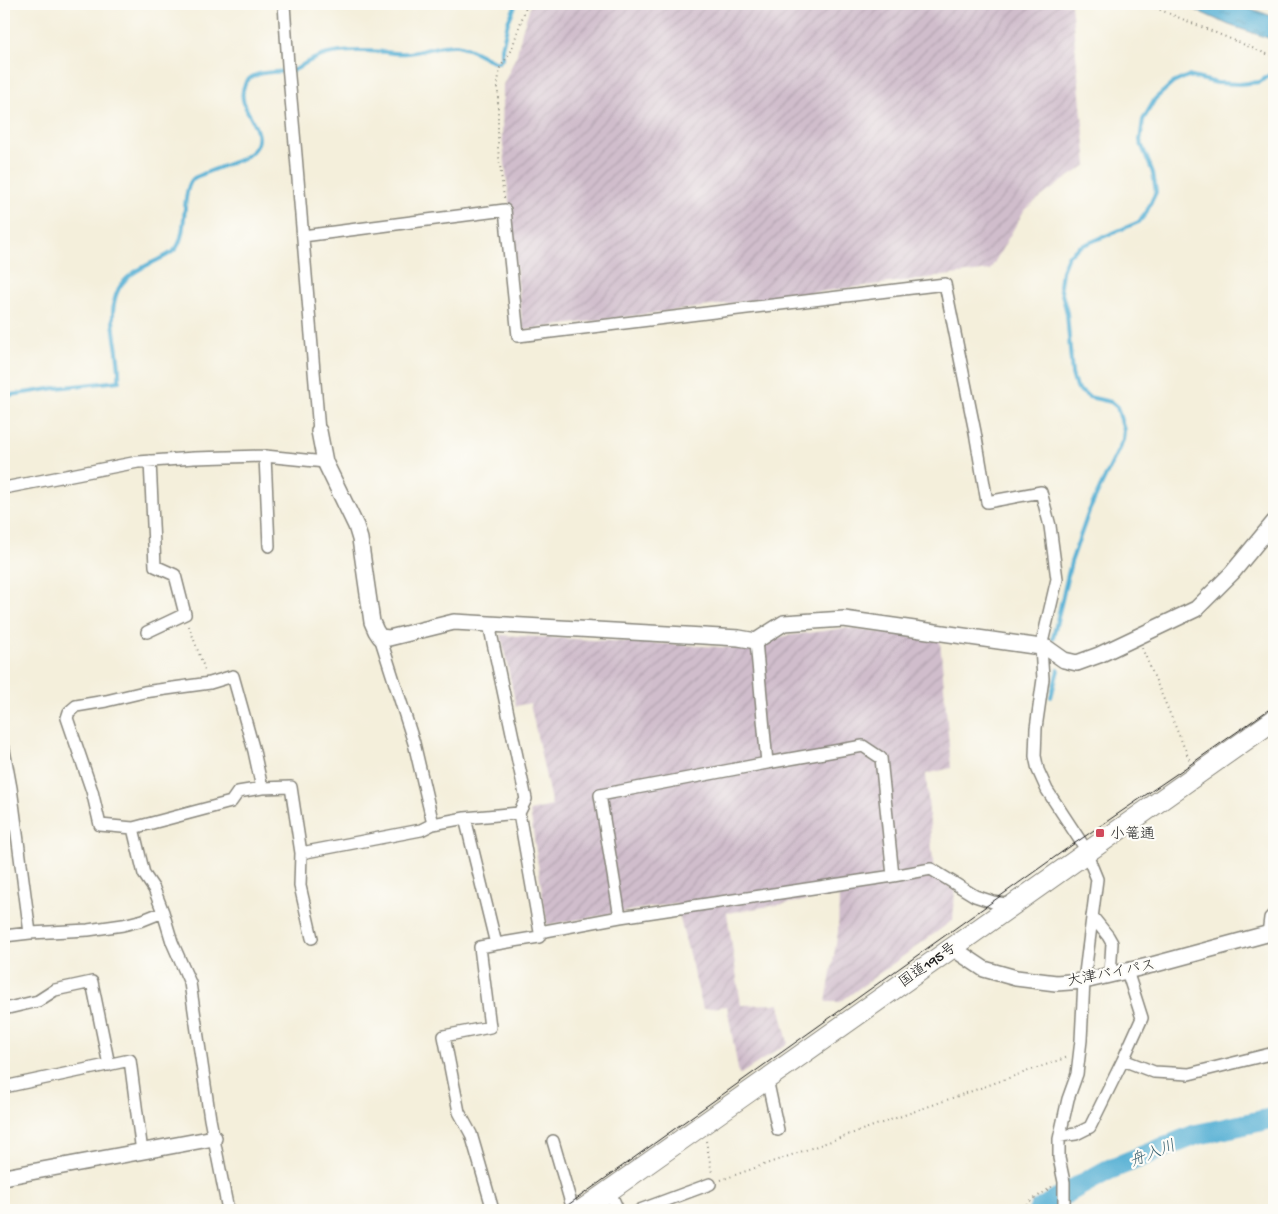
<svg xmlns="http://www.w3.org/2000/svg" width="1278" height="1214" font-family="'Gochi Hand','Klee One',sans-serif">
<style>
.industrial{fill:url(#industrial-furrows)}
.water{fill:url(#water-ripples);stroke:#396678}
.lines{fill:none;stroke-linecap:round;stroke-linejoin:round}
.stream{stroke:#56b0d4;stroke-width:4}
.river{stroke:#56b0d4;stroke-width:21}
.street-casing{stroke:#88867c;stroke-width:14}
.secondary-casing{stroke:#88867c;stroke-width:18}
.highway-casing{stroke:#88867c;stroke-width:22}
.path{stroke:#88867c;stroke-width:2;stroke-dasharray:1 4;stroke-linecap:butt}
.street{stroke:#fff;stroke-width:11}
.secondary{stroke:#fff;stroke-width:15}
.highway{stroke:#fff;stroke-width:20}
.tram{stroke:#1c1c1c;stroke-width:1}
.poi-dot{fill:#d1495b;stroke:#fdfcf7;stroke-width:2}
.labels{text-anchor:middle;stroke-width:4.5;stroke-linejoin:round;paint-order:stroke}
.poi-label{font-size:15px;fill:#1c1c1c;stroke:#fdfcf7;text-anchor:start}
.street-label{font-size:15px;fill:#1c1c1c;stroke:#fdfcf7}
.water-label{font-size:16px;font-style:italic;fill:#365f6f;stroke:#fdfcf7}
</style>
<defs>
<pattern id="industrial-furrows" width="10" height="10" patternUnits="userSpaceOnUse" patternTransform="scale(1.25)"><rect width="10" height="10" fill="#d0bdcc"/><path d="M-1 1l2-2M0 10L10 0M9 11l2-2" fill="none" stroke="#b2a2af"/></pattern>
<pattern id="water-ripples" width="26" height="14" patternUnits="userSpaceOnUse" patternTransform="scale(1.25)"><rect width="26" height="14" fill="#56b0d4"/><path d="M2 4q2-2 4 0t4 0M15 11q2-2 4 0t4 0" fill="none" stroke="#468eab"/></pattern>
</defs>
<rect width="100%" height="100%" fill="#fdfcf7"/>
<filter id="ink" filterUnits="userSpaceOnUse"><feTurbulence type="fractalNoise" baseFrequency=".02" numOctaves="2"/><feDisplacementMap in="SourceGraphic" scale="10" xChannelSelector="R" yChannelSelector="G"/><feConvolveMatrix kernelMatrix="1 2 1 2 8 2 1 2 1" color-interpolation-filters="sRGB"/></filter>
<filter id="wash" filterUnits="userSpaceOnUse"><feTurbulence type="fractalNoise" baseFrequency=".0096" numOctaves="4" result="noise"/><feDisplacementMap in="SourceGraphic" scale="20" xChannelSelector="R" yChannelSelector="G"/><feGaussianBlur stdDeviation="1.12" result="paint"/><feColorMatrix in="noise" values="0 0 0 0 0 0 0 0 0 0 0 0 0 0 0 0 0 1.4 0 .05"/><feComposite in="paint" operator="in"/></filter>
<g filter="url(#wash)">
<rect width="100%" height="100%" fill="#f4efdb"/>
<path class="industrial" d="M 531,4 L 1071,4 L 1087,165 L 1061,182 L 1025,209 L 990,270 L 523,330 L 502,135 L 503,85 L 517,54 L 522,31 Z
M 846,628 L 940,640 L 951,768 L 926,774 L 934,875 L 955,891 L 953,920 L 840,1002 L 826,1002 L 838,932 L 839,895 L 727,913 L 741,1005 L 779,1004 L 788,1043 L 739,1075 L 727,1006 L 703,1009 L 676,903 L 547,925 L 530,811 L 552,806 L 530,703 L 516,706 L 501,635 L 739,648 L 785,636 Z"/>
<path class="water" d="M 1182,4 L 1238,4 L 1274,17 L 1274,40 L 1229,25 Z"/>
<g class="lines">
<path class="stream" d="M 4,396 L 56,388 L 119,381 C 121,353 107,322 116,295 C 122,275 145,266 162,258 C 168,255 174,252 177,247 C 188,230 181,188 194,178 C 197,176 202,175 205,173 C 218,168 231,163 244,158 C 281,134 231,111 245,84 C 254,68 280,74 294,70 C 298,69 301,66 304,64 C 311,60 320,56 328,54 C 347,50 366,51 385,52 C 393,53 400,54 408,53 C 424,52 439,44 456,45 C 466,46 484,57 494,62 L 499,62 L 502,58 L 502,48 L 508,22 L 516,4
M 1053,638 L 1071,562 L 1089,511 L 1123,440 L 1124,430 L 1117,407 L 1111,402 L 1089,397 L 1076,388 L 1072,374 L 1067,313 L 1060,286 L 1062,271 L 1068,256 L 1079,247 L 1139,222 L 1146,213 L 1156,192 L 1153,173 L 1140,141 L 1143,120 L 1155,99 L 1173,83 L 1188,76 L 1217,83 L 1239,84 L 1260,82 L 1274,71
M 1051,697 L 1058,670"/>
<path class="river" d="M 1039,1210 L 1061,1196 L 1108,1170 L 1195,1135 L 1274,1118"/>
</g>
</g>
<g filter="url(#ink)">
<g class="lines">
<g class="street-casing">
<path id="street" d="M 284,4 L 288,65 L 296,155 L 319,431
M 303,236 L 505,210 L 518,336 L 945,284 L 975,432 L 987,502 L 1041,492 L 1050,526 L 1057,579 L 1041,647 L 1043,679 L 1036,728 L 1035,756 L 1038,770 L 1047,790 L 1083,845 L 1097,879 L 1084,981 L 1081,1040 L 1077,1074 L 1068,1099 L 1059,1139 L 1059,1158 L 1064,1182 L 1064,1210
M 265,456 L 269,546
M 4,488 L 138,462 L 194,458 L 265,456 L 325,462
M 147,632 L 185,614 L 175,575 L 155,566 L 150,461
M 380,637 L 414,743 L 433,824 L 465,818 L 519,813 L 526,799 L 489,624
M 756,641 L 767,763 L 863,746 L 881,758 L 893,876 L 620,917 L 600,795 L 767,763
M 4,750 L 11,788 L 30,933
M 262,788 L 291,787 L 301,853 L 421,830 L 433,824
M 519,813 L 540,932
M 465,818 L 496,944 L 539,937 L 540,932 L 620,917
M 133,828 L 100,825 L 92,791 L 67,718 L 69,712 L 76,706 L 106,701 L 144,692 L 210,683 L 233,676 L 254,751 L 262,788 L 238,792 L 231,802 L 133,828 L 144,874 L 154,889 L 163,912 L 172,942 L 190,983 L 210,1119 L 228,1210
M 301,853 L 300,886 L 312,938
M 893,876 L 931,869 L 975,896 L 993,902 L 1012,905
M 1092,916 L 1108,936 L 1112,943 L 1110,975
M 1268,934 L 1270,918 L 1274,914
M 4,936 L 30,933 L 88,930 L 123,925 L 143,920 L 163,912
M 1127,971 L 1142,1018 L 1123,1060 L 1154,1072 L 1189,1074 L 1274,1053
M 4,1009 L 38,1001 L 55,990 L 92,982 L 109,1065
M 767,1079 L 778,1130
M 4,1087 L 130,1060 L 142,1152
M 1060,1136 L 1076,1134 L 1090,1127 L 1123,1060
M 553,1141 L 571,1203 L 574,1210
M 609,1190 L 618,1210
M 493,1210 L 471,1134 L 459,1112 L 444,1036 L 490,1027 L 480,947 L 496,944
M 640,1210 L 710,1184"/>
</g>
<g class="secondary-casing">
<path id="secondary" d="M 319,431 L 325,462 L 356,526 L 360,539 L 372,622 L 376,631 L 380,637 L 389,638 L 454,622 L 739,638 L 756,641 L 784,623 L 844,619 L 1041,647 L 1047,648 L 1064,660 L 1077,663 L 1099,655 L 1196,609 L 1232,573 L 1274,522
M 951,947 L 984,969 L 1016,978 L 1056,983 L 1084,981 L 1152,965 L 1274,932
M 4,1177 L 214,1138"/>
</g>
<g class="highway-casing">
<path id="highway" d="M 582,1210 L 1274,720"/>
</g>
<path class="path" d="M 1146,4 L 1274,57
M 504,198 L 498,149 L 498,83 L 500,68 L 511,51 L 527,4
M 189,626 L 206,673
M 1142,648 L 1190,761
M 706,1141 L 712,1173
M 721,1180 L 1068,1057
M 1018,1210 L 1053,1186"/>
<use href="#street" class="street"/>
<use href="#secondary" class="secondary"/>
<use href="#highway" class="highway"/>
<path class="tram" d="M 561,1210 L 1062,852 L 1191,764 L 1274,706"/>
</g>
</g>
<rect class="poi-dot" x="1095" y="828" width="10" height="10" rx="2.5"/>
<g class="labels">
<g class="poi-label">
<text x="1110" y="838">小篭通</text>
</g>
<g class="street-label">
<text transform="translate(927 964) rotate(-35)" y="5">国道195号</text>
<text transform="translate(1111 972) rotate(-11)" y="5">大津バイパス</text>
</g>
<g class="water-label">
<text transform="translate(1152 1152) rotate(-21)" y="6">舟入川</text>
</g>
</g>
<rect width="1278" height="1214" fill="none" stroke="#fdfcf7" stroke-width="20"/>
</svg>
